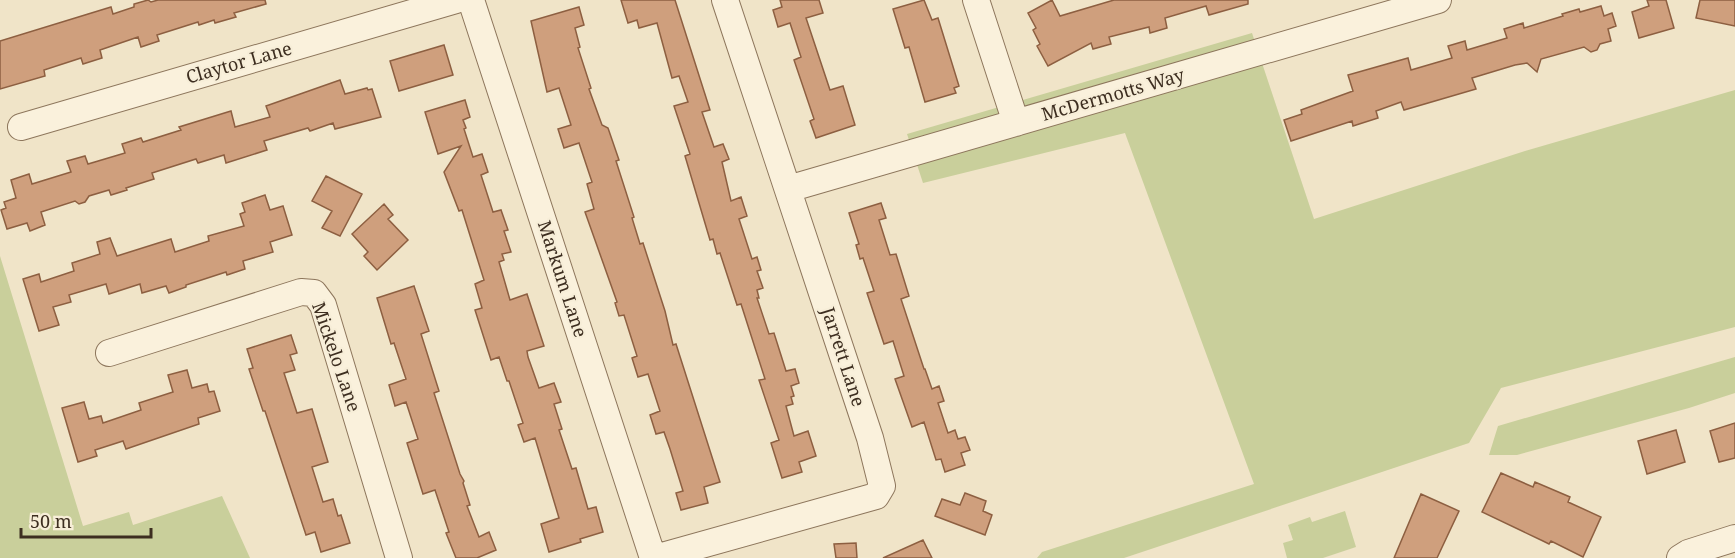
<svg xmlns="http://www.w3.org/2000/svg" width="1735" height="558" font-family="'Noto Serif',serif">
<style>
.green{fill:#c9cf9b}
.building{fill:#cf9f7d;stroke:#8d5f41;stroke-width:1.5}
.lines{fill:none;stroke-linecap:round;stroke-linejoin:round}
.minor-casing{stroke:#8d765c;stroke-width:28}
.minor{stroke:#faf1dc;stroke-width:26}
.labels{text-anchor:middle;stroke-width:4.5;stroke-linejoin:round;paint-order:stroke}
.street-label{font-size:18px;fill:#3d2e20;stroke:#f7eed8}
</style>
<rect width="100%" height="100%" fill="#f0e4c8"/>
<path class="green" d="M 1252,33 L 1314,219 L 1525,151 L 1735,90 L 1735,327 L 1501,388 L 1469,443 L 1124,558 L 1037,558 L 1042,552 L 1254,484 L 1125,133 L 923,183 L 907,134 Z
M 0,256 L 83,526 L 129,512 L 133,525 L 222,496 L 250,558 L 0,558 Z
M 1735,357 L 1735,393 L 1689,408 L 1517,455 L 1489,455 L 1498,426 Z
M 1345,511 L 1356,547 L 1323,558 L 1287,558 L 1283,543 L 1293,540 L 1288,525 L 1310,517 L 1312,522 Z"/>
<path class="building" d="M 148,0 L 151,2 L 158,0 L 265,0 L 266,4 L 234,13 L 236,17 L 215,23 L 214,20 L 199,25 L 198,22 L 157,35 L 159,41 L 141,47 L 138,37 L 100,50 L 102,58 L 83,64 L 81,58 L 44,70 L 45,76 L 0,89 L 0,41 L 111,7 L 113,14 L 134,7 L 134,4 Z
M 621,0 L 675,0 L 710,110 L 702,112 L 714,147 L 723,144 L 729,159 L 722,162 L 731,201 L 741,197 L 747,216 L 739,219 L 752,259 L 757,257 L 761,270 L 757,271 L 763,288 L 757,290 L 759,298 L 757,298 L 769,334 L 774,333 L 786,371 L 795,369 L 799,383 L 791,386 L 794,396 L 791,397 L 793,404 L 786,406 L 794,436 L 808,431 L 816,456 L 799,462 L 802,472 L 782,478 L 771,443 L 779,440 L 759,380 L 765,379 L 741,304 L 737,305 L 720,253 L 717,254 L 713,239 L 710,240 L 685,156 L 690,154 L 674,106 L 688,102 L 679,76 L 672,78 L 657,23 L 639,28 L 637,20 L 628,23 Z
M 780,0 L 819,0 L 823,13 L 806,18 L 830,90 L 843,86 L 855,125 L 816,138 L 810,121 L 814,119 L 794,60 L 801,57 L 790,23 L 778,27 L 773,10 L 782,7 Z
M 924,0 L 932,20 L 938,18 L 959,86 L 954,88 L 956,93 L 925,102 L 909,47 L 905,48 L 893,9 Z
M 1052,0 L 1060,16 L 1114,0 L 1248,0 L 1248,4 L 1209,15 L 1206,6 L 1165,18 L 1167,28 L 1150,33 L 1149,27 L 1109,37 L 1111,44 L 1093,49 L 1091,43 L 1048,66 L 1037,46 L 1040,44 L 1033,30 L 1036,28 L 1028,13 Z
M 1647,0 L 1666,0 L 1674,28 L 1639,38 L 1632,12 L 1649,6 Z
M 1700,0 L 1735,0 L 1735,26 L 1696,18 Z
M 1601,6 L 1604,16 L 1612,13 L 1616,26 L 1608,29 L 1611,41 L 1600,44 L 1597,50 L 1591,52 L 1584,47 L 1541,59 L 1537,72 L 1527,63 L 1515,65 L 1472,78 L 1476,89 L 1404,110 L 1401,102 L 1376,111 L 1378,118 L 1353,126 L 1352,121 L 1291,141 L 1284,120 L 1302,114 L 1301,110 L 1353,91 L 1348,75 L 1408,58 L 1411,70 L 1452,58 L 1448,46 L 1465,41 L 1467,50 L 1507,38 L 1504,29 L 1523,23 L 1524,28 L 1563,16 L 1562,14 L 1579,9 L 1580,12 Z
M 579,7 L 584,25 L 575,28 L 580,47 L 578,48 L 591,88 L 589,89 L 602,125 L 608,128 L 619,160 L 616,161 L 634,217 L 632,218 L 640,244 L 643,243 L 665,311 L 673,345 L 676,344 L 720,482 L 704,487 L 708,503 L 681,510 L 676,493 L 683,491 L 670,449 L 664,432 L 656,434 L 650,415 L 660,411 L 648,374 L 638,377 L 632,358 L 637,356 L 624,315 L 619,316 L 615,303 L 617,302 L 585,212 L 594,209 L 587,184 L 592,182 L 579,143 L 564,148 L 558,129 L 571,125 L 559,88 L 547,92 L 531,21 Z
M 444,45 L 453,75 L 399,91 L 390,61 Z
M 340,80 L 345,94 L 367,88 L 368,90 L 372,89 L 381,117 L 335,129 L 333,123 L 310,131 L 308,128 L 264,141 L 267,150 L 226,163 L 224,155 L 198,163 L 196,159 L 152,173 L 154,179 L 126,188 L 127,190 L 111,195 L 109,190 L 89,196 L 85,202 L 79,204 L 75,201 L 41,212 L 45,225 L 30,231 L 27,223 L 7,229 L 1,210 L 6,208 L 4,202 L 16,198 L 11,180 L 29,174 L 32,184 L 71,172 L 67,161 L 85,156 L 88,164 L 125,153 L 122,144 L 141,138 L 143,142 L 181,130 L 179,127 L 231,111 L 235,127 L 270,117 L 266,106 Z
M 465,100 L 470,117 L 463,120 L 466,128 L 464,129 L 473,157 L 482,154 L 488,172 L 481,175 L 493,212 L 501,210 L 508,230 L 504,231 L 511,252 L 502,254 L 504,260 L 499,262 L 510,300 L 527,294 L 544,346 L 527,351 L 528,357 L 539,388 L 554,383 L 561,402 L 554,404 L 562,429 L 559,430 L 572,469 L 576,468 L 588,509 L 596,507 L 603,532 L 580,539 L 581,542 L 549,552 L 541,524 L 559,518 L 535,438 L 524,442 L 518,425 L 523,423 L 509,381 L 507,381 L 499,357 L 491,360 L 475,310 L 482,308 L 475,284 L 484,280 L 462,210 L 459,211 L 444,172 L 461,146 L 438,154 L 425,112 Z
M 326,176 L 362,194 L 340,236 L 322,228 L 332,211 L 312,201 Z
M 265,195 L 270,210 L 283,206 L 292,235 L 270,242 L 273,252 L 243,261 L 245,269 L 227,275 L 226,272 L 186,285 L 186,287 L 169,293 L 166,286 L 142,293 L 140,284 L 109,294 L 106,284 L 69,295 L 71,302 L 53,307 L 59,325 L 39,331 L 23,279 L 39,274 L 41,282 L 74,271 L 72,263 L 100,254 L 97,242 L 110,238 L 117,256 L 171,239 L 175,252 L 209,241 L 208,236 L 244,226 L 240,214 L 245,212 L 242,203 Z
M 881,203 L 886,218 L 879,220 L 890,255 L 896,254 L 909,296 L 901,299 L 924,369 L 925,369 L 932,389 L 939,386 L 944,401 L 938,403 L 948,433 L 955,430 L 958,439 L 965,437 L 970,450 L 961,453 L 965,465 L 945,472 L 941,459 L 936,460 L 924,422 L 912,427 L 895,379 L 904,376 L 893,341 L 884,344 L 867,293 L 874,291 L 863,258 L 860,259 L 856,245 L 859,244 L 849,213 Z
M 384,204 L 393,215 L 388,219 L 408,240 L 377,270 L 364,256 L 368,252 L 352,234 Z
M 414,286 L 429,331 L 421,334 L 439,391 L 434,393 L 460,474 L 464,481 L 463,483 L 470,505 L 467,506 L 479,537 L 489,532 L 496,550 L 477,558 L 456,558 L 446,533 L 449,532 L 435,490 L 423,494 L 407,443 L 418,439 L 406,402 L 395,406 L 389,385 L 406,379 L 394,343 L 391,344 L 377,298 Z
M 291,335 L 297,353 L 290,355 L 295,370 L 284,373 L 297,413 L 312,409 L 328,462 L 312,467 L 323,502 L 333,499 L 338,516 L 341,515 L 350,543 L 321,552 L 315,532 L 306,535 L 265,411 L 263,411 L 249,369 L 253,368 L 247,349 Z
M 187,370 L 192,388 L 207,384 L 209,392 L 214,391 L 220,411 L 198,418 L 199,424 L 126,449 L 123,441 L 95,450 L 97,456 L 78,462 L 62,408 L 84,402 L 89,419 L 101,416 L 103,423 L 141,410 L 139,403 L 173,392 L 168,375 Z
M 1735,423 L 1735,458 L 1719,462 L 1710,431 Z
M 1676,430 L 1685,462 L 1647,474 L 1638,441 Z
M 1501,473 L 1533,487 L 1535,482 L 1570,497 L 1568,502 L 1601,517 L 1583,557 L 1551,541 L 1549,544 L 1543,541 L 1482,512 Z
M 965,493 L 986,501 L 983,511 L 992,515 L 985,535 L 935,516 L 942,499 L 960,505 Z
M 1421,494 L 1459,511 L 1437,558 L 1394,558 Z
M 923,540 L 932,558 L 883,558 Z
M 856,543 L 857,558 L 836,558 L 834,544 Z"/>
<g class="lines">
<g class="minor-casing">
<path id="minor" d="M 471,0 L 653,558
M 976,0 L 1016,123
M 21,127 L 456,0
M 788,189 L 1438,0
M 109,353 L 301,292 L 314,293 L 323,305 L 399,558
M 655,558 L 876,496 L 882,486 L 870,438 L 725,0
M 1680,558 L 1688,553 L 1735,538"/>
</g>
<use href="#minor" class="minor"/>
</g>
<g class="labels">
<g class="street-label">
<text transform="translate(239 63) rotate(-16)" y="6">Claytor Lane</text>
<text transform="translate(1113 95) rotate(-16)" y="6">McDermotts Way</text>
<text transform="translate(562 279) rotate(72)" y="6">Markum Lane</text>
<text transform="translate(336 357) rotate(71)" y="6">Mickelo Lane</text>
<text transform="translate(843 357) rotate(72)" y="6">Jarrett Lane</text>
</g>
</g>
<path d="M21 528v9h130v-9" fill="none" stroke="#3d2e20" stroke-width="3"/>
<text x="30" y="528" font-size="18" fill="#3d2e20" stroke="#f7eed8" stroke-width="4.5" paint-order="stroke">50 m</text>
</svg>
